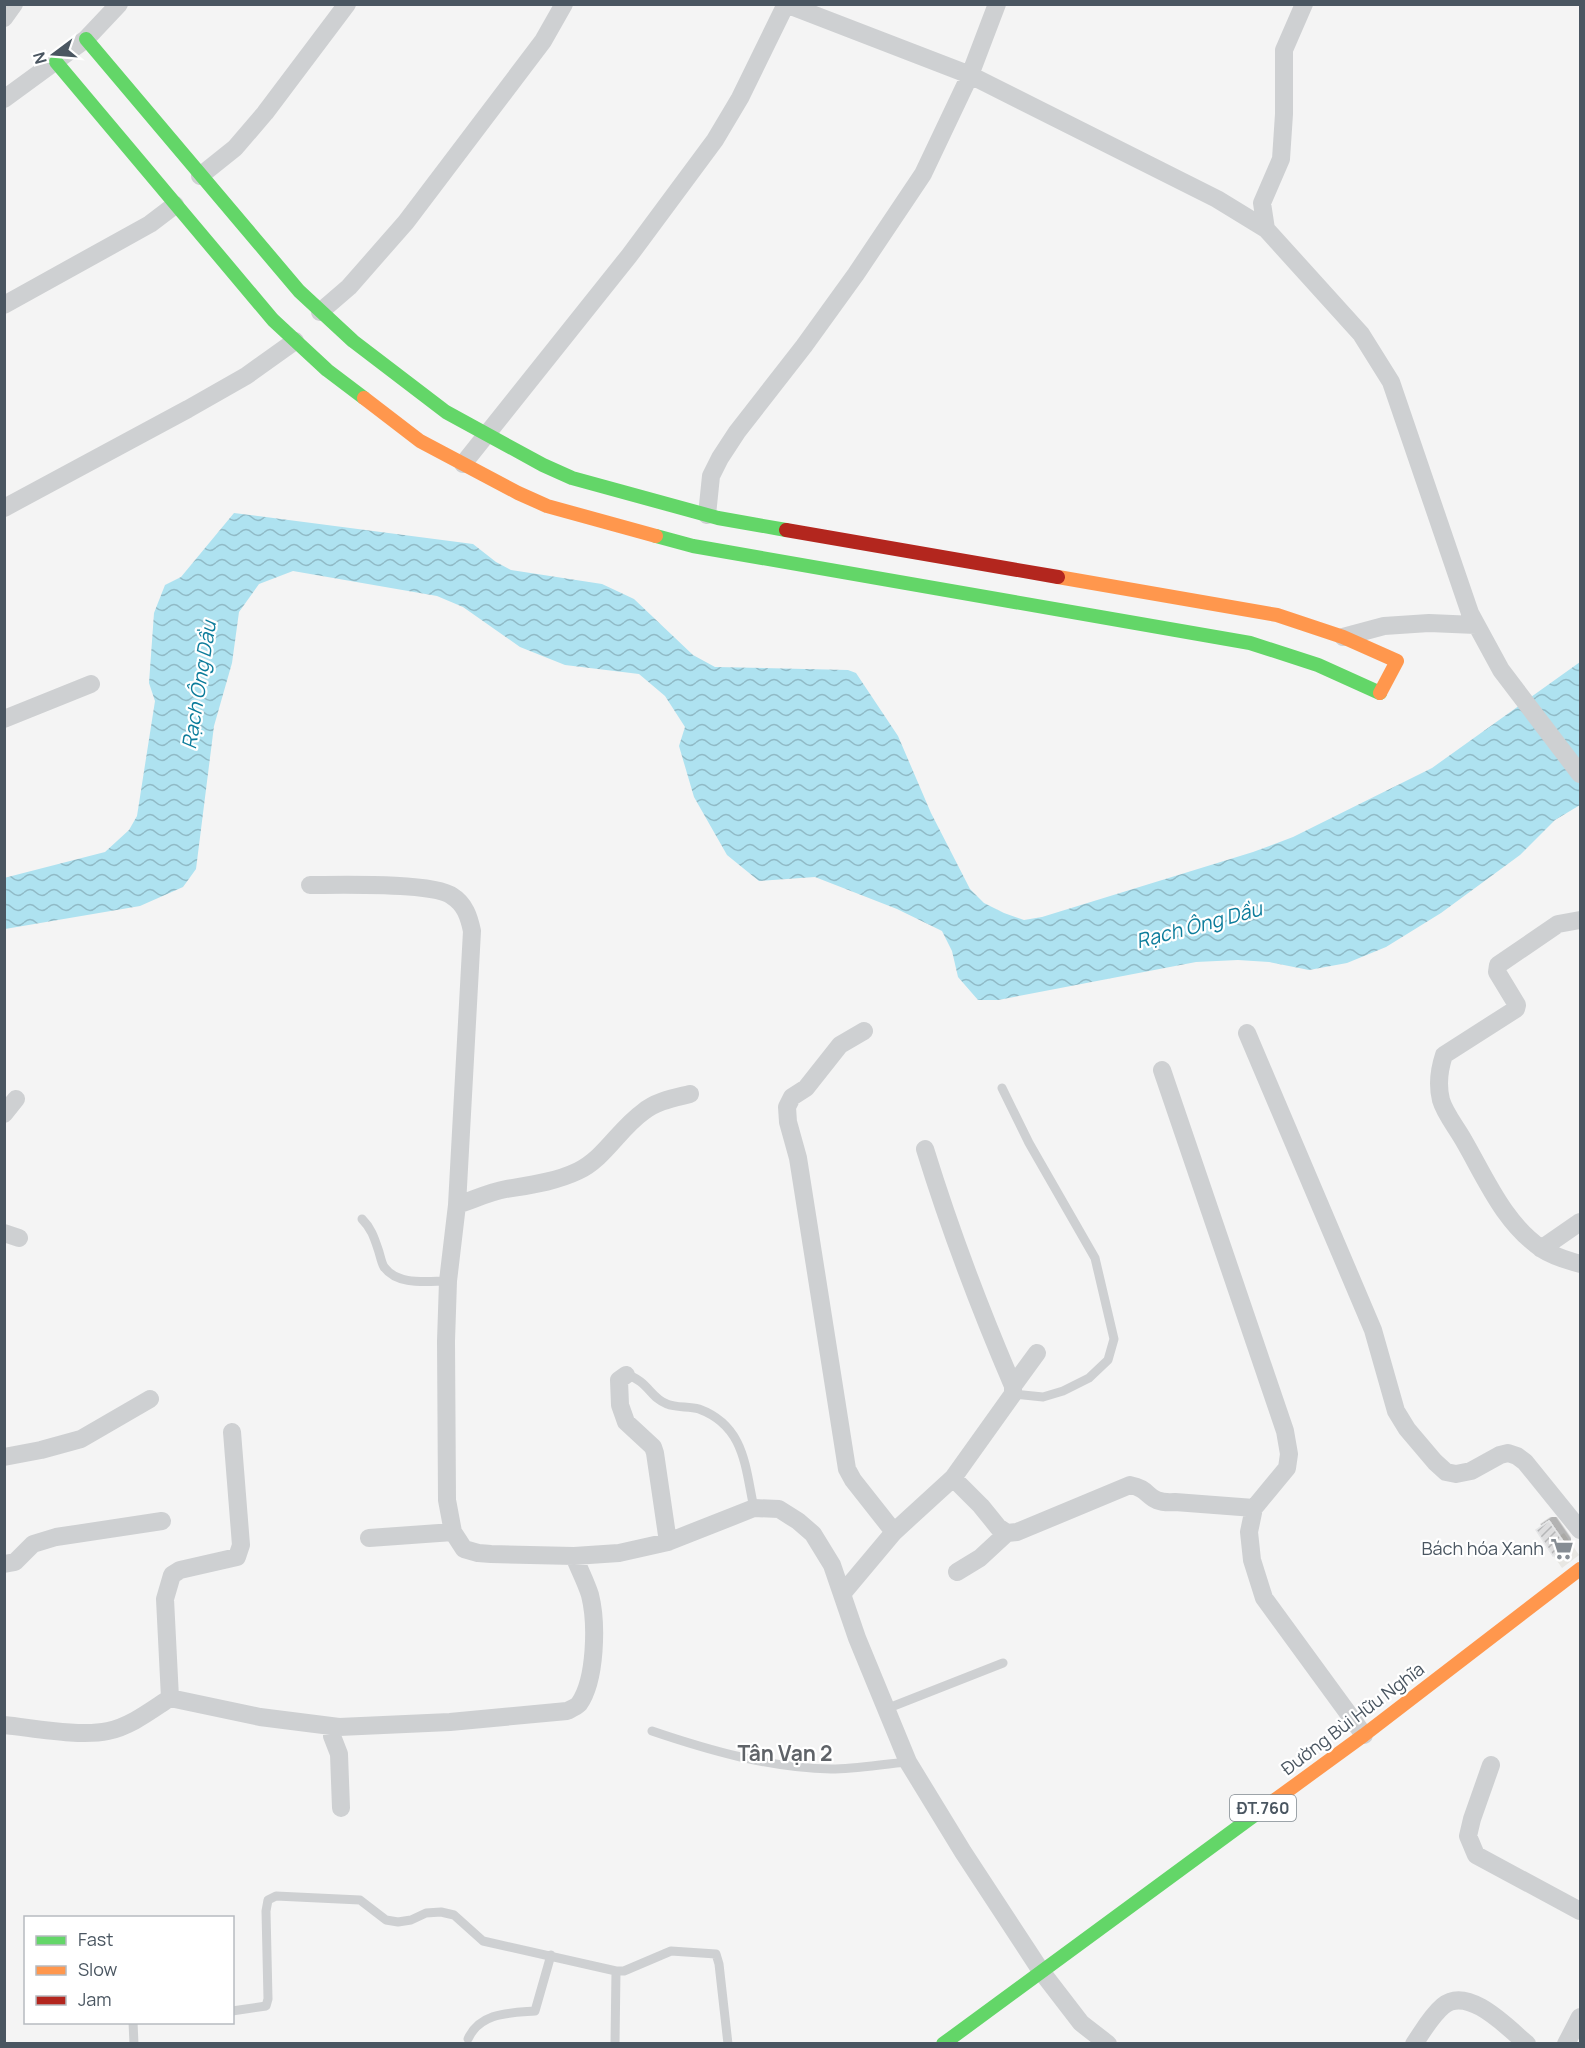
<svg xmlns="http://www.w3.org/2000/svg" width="1585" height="2048" font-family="Manrope,sans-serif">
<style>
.commercial{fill:#e8e7e3}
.water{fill:url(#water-waves)}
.building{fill:url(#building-hatch);stroke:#e5e6e7;stroke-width:1.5;filter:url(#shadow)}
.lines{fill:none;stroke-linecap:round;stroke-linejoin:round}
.lane{stroke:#ced0d2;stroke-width:9}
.street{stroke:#ced0d2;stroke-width:18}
.fast{stroke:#63d668;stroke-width:14}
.slow{stroke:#ff974d;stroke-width:14}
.jam{stroke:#b3261e;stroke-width:14}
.labels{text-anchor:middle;stroke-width:4.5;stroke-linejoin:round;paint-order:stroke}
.shield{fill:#fff;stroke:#808990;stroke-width:1.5}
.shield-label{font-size:16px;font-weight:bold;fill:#4a5661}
.poi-label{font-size:18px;fill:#4a5661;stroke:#fff;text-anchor:end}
.street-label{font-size:18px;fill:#4a5661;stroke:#fff}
.water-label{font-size:20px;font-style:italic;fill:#0c7c9b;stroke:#fff}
.quarter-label{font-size:21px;font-weight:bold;fill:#5f6368;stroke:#fff}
</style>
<defs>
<pattern id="water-waves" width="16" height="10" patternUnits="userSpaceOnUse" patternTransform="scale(1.5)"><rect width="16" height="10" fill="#aee2f0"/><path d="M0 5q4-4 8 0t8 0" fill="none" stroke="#90bac6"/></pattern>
<pattern id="building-hatch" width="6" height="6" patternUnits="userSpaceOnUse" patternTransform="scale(1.5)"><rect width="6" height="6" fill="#ddddde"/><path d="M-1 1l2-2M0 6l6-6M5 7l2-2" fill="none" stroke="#b5b6b7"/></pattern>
<filter id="shadow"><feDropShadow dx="5.5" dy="-5.5" stdDeviation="0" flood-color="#0004"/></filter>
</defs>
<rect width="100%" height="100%" fill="#f4f4f4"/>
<path class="commercial" d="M 1549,1521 L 1559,1536 L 1564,1533 L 1579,1555 L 1562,1568 L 1536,1530 Z"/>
<path class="water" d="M 234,513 L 473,544 L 496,562 L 511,570 L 602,584 L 634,599 L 693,655 L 715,667 L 848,670 L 856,673 L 898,736 L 931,813 L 970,889 L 984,903 L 1004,913 L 1024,920 L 1042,917 L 1253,852 L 1293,837 L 1432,768 L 1580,662 L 1580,805 L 1555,820 L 1520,855 L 1441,913 L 1386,947 L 1347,963 L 1309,970 L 1269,962 L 1238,960 L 1196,962 L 998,1000 L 978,1000 L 958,977 L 952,951 L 942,931 L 897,909 L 815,877 L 759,881 L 727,855 L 694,797 L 679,746 L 685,727 L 665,696 L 639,674 L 565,665 L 520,647 L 463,607 L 437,596 L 293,571 L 259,584 L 239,612 L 232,663 L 214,726 L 196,869 L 183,887 L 140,906 L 5,929 L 4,878 L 105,852 L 129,830 L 137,816 L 155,701 L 149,683 L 154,613 L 165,585 L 181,577 Z"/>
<path class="building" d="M 1549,1521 L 1567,1547 L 1553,1556 L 1536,1530 Z"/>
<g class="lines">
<path class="lane" d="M 1002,1088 L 1029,1143 L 1095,1258 L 1114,1339 L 1108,1360 L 1089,1378 L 1063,1391 L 1043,1397 L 1013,1394
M 362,1219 C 371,1228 374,1237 378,1249 C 380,1254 381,1262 384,1267 C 398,1286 427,1281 448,1281
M 626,1375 C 648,1380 650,1398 667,1404 C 676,1408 689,1406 699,1409 C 745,1426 745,1467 754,1508
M 886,1709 L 1003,1663
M 652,1731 C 708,1750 770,1768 831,1769 C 856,1769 883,1764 908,1762
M 232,2011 L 266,2006 L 268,1999 L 266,1911 L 268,1900 L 276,1896 L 360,1900 L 386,1920 L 398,1922 L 411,1920 L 426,1913 L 441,1912 L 454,1915 L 483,1941 L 616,1971 L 624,1971 L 671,1951 L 716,1954 L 719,1964 L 728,2044
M 133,2022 L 134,2044
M 468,2039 C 480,2012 510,2013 535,2011 L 551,1955
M 615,2044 L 616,1971"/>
<path class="street" d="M 786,4 L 970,75 L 1217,199 L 1266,229
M 1304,4 L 1284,50 L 1284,114 L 1281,159 L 1262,203 L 1266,229 L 1361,334 L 1391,382 L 1470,613 L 1501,670 L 1580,774
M 4,18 L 14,4
M 4,99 L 86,39 L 119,4
M 200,176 L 235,148 L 265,113 L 347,4
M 4,305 L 150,224 L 175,205
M 320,312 L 349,287 L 406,222 L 543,41 L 564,4
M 463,464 L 629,256 L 715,140 L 740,98 L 786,4
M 4,508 L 188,409 L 246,376 L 295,341
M 707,515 L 711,476 L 720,458 L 737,432 L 804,346 L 856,274 L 923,174 L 970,75 L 997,4
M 1343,637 L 1384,626 L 1429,623 L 1476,625
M 4,719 L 91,684
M 310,885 C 338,885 433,882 452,896 C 465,904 469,917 472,931 L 457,1205 L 448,1281 L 446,1341 L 447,1500 L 453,1532 L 464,1549 L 478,1553 L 491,1554 L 574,1556 L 619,1553 L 668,1542 L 754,1508 L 779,1509 L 798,1521 L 813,1534 L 832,1565 L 857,1638 L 908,1762 L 963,1852 L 1041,1971 L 1081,2023 L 1108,2044
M 1580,920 L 1558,924 L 1498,965 L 1497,972 L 1517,1005 L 1516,1009 L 1444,1055 C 1439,1070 1437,1084 1441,1100 C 1445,1114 1457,1128 1464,1141 C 1486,1179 1504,1223 1542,1249 C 1554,1257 1567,1260 1580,1264
M 864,1031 L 840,1045 L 806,1088 L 792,1097 L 787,1107 L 788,1122 L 798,1158 L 847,1469 L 853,1480 L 894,1532
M 1247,1033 L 1373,1330 L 1396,1411 L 1407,1429 L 1435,1462 L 1446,1472 L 1456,1474 L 1471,1471 L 1500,1455 L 1508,1453 L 1517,1456 L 1525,1462 L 1580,1530
M 1162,1070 L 1285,1431 L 1289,1454 L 1287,1468 L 1254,1508 L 1249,1532 L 1252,1560 L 1264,1598 L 1364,1735
M 4,1114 L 16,1099
M 925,1149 C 950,1230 980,1309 1013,1386
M 457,1205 C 473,1200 489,1192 506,1189 C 530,1185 555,1182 578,1171 C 604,1159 619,1129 643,1112 C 656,1101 674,1098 690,1094
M 4,1233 L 19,1238
M 1541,1249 L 1580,1222
M 626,1375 L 619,1380 L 620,1405 L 626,1422 L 653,1447 L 655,1453 L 668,1542
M 4,1457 L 41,1450 L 81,1439 L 150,1399
M 953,1478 L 981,1506 L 998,1527 L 1007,1533 L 1017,1532 L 1130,1485 C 1153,1489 1145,1504 1175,1502 L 1254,1508
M 369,1538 L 453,1532
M 4,1564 L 15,1562 L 33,1544 L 56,1537 L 162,1521
M 957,1572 L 980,1558 L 1007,1533
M 842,1594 L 894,1532 L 953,1478 L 1013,1394 L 1013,1386 L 1037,1353
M 170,1698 L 165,1599 L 172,1575 L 180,1570 L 237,1557 L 241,1545 L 232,1432
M 4,1725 C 34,1728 80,1737 108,1731 C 131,1726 150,1711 170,1698 L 260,1717 L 339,1727 L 450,1722 L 567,1711 C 571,1709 576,1707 579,1704 C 596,1680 597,1623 590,1595 C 586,1582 579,1569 574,1556
M 332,1726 L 332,1736 L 339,1754 L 341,1808
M 1491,1765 L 1472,1819 L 1468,1836 L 1476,1855 L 1580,1911
M 1414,2044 C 1423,2031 1431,2016 1443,2006 C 1468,1985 1508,2028 1527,2044
M 1566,2044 L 1580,2017"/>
<path class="fast" d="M 86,39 L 299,291 L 353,341 L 446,412 L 543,465 L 572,478 L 718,518 L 786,530
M 56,62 L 273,320 L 327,370 L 364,398
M 656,536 L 693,546 L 1250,643 L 1318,665 L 1380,693
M 943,2044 L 1275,1800"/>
<path class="slow" d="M 364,398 L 420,441 L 518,493 L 547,506 L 656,536
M 1058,577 L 1277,615 L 1343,637 L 1397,661 L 1380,693
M 1275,1800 L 1364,1735 L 1580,1569"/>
<path class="jam" d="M 786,530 L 1058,577"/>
</g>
<defs>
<g id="supermarket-bare" transform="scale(1.8)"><path d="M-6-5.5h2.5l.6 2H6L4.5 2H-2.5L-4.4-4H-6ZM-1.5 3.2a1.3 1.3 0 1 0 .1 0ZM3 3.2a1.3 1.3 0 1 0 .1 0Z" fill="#868d94" stroke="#fff" stroke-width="2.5" paint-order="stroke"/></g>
</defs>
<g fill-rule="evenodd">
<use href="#supermarket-bare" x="1562" y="1549"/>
</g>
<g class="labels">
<rect class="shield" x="1230" y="1795" width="66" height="26" rx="4.5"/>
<g class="shield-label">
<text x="1263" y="1814">ĐT.760</text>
</g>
<g class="poi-label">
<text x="1544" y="1555">Bách hóa Xanh</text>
</g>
<g class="street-label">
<text transform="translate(1353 1719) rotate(-37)" y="6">Đường Bùi Hữu Nghĩa</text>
</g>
<g class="water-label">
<text transform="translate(199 685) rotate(-81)" y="7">Rạch Ông Dầu</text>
<text transform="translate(1199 925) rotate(-15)" y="7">Rạch Ông Dầu</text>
</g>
<g class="quarter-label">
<text x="785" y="1761">Tân Vạn 2</text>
</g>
</g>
<rect width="1585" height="2048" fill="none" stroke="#4a5661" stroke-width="12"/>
<rect x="24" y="1916" width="210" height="108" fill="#ffffff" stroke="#b7bbc0" stroke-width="1.5"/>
<rect x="36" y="1936" width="30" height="9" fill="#63d668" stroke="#b7bbc0" stroke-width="1.5"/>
<text x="78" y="1946" font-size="18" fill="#4a5661">Fast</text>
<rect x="36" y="1966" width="30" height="9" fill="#ff974d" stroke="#b7bbc0" stroke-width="1.5"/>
<text x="78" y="1976" font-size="18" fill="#4a5661">Slow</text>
<rect x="36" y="1996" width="30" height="9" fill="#b3261e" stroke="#b7bbc0" stroke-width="1.5"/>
<text x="78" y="2006" font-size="18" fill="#4a5661">Jam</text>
<g transform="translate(54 54) rotate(254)" stroke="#ffffff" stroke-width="4.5" paint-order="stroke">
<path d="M0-4.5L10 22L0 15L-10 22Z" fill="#4a5661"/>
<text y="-9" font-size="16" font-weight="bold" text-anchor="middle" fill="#4a5661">N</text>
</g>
</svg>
